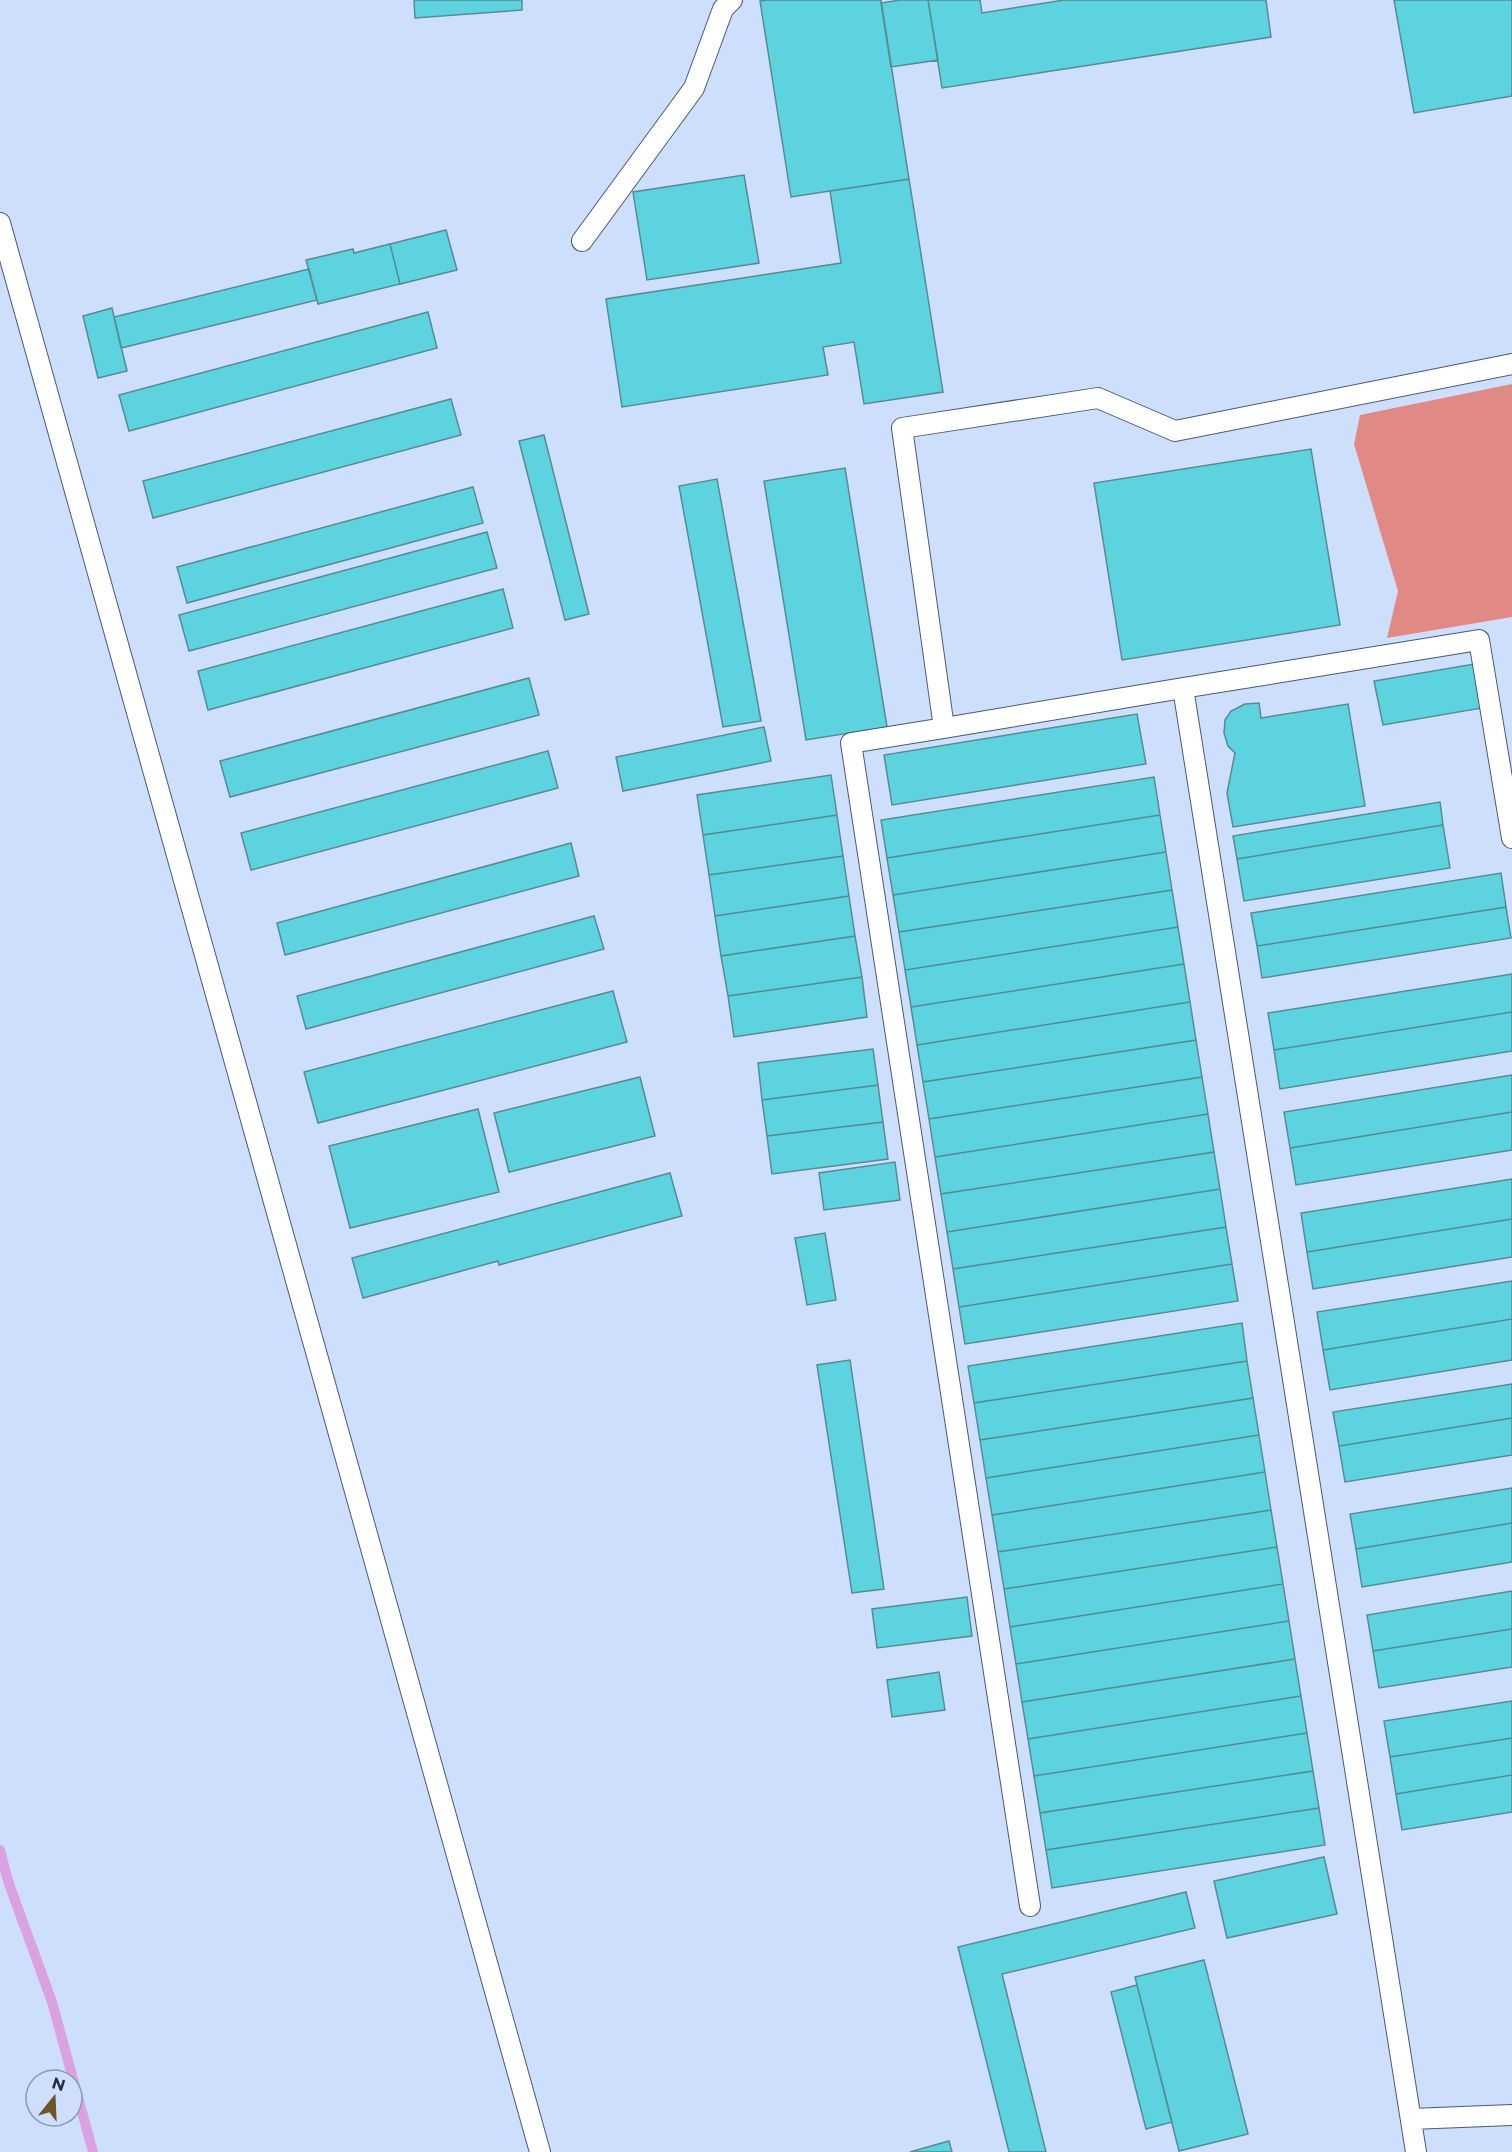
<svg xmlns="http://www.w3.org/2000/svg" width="1512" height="2152" font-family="Montserrat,sans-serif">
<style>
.forest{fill:#e18a85}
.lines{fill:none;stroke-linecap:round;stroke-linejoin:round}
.stream{stroke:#dba2e1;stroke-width:10}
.building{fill:#5cd3de;stroke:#568c91;stroke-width:1.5}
.service-casing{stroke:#48597a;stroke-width:22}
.service{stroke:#fff;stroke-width:20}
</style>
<rect width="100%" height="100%" fill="#cedffe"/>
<path class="forest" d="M 1512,384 L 1512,617 L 1387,638 L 1398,591 L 1354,444 L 1360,415 Z"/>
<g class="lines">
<path class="stream" d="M 0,1850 L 8,1881 L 52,2002 L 93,2152"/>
</g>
<path class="building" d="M 414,0 L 522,0 L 522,10 L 415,18 Z
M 767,0 L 881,0 L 909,179 L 791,197 L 760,1 Z
M 900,0 L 928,0 L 938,60 L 891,67 L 881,3 Z
M 928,0 L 980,0 L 982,13 L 1064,0 L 1266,0 L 1271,37 L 942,88 Z
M 1394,0 L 1512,0 L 1512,96 L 1414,113 Z
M 744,175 L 759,263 L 647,280 L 633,192 Z
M 909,179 L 943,392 L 864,404 L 854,342 L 823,347 L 828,375 L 622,407 L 606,299 L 841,263 L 830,191 Z
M 446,230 L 457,270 L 400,284 L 390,244 Z
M 390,244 L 400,284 L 318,304 L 306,260 L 353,249 L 354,253 Z
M 309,269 L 317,300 L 121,348 L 114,317 Z
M 112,308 L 127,371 L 98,378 L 83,316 Z
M 428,312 L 437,348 L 129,431 L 119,395 Z
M 451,399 L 461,435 L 153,518 L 143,481 Z
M 544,435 L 589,614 L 565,620 L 519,441 Z
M 1311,449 L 1340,625 L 1122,660 L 1094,483 Z
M 845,468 L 887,727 L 806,740 L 764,481 Z
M 717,479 L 761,721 L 723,727 L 679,486 Z
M 473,487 L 483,523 L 187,603 L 177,567 Z
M 487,532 L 497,568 L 189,651 L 179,615 Z
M 503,589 L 513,628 L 208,710 L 198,671 Z
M 1474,664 L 1482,708 L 1383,725 L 1374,681 Z
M 529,678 L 539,715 L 230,797 L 220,761 Z
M 1259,703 L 1261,718 L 1348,704 L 1365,806 L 1233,827 L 1227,793 L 1235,753 L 1228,746 L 1224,733 L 1225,720 L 1231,711 L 1245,704 Z
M 1137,714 L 1146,764 L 892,805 L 884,755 Z
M 764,727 L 771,761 L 623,791 L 616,757 Z
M 548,751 L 558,788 L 251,870 L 241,833 Z
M 831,775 L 837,815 L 703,835 L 697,795 Z
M 1154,777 L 1160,815 L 887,858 L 881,820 Z
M 1440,802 L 1443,825 L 1237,859 L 1233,836 Z
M 837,815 L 843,856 L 709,875 L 703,835 Z
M 1160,815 L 1166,852 L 893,895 L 887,858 Z
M 1443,825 L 1450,868 L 1244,901 L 1237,859 Z
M 571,843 L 579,876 L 285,955 L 277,923 Z
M 1166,852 L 1172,890 L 899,932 L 893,895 Z
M 843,856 L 849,896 L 715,916 L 709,875 Z
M 1501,873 L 1506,907 L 1257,946 L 1251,913 Z
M 1172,890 L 1178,927 L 905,970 L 899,932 Z
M 849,896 L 855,936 L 721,956 L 715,916 Z
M 1506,907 L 1511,938 L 1262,978 L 1257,946 Z
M 594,916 L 604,949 L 306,1029 L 297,996 Z
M 1178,927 L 1184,964 L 911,1007 L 905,970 Z
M 855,936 L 862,977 L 728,996 L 721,956 Z
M 1184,964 L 1190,1002 L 917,1045 L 911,1007 Z
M 1512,974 L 1512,1012 L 1274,1050 L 1268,1013 Z
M 862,977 L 867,1017 L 734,1037 L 728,996 Z
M 613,991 L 627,1042 L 318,1123 L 304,1072 Z
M 1190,1002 L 1196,1040 L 923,1082 L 917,1045 Z
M 1512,1012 L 1512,1051 L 1280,1089 L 1274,1050 Z
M 1196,1040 L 1202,1077 L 929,1119 L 923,1082 Z
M 873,1049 L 878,1085 L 762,1100 L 758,1063 Z
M 1512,1075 L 1512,1112 L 1290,1148 L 1284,1112 Z
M 640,1077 L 655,1136 L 509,1172 L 494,1113 Z
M 1202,1077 L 1208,1114 L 935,1157 L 929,1119 Z
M 878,1085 L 883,1122 L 767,1136 L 762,1100 Z
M 478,1109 L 499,1192 L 350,1228 L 329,1146 Z
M 1512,1112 L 1512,1150 L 1296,1185 L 1290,1148 Z
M 1208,1114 L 1214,1152 L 941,1194 L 935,1157 Z
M 883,1122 L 888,1159 L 772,1174 L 767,1136 Z
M 1214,1152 L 1220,1189 L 947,1232 L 941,1194 Z
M 895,1162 L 900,1200 L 824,1210 L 819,1173 Z
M 670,1173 L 682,1216 L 499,1265 L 498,1261 L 363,1298 L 352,1258 Z
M 1512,1179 L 1512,1219 L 1307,1252 L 1301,1213 Z
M 1220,1189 L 1226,1227 L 953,1269 L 947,1232 Z
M 1512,1219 L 1512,1257 L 1313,1289 L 1307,1252 Z
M 1226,1227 L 1232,1264 L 959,1307 L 953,1269 Z
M 825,1233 L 836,1300 L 807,1305 L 795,1238 Z
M 1232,1264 L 1238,1301 L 965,1344 L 959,1307 Z
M 1512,1281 L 1512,1319 L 1323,1350 L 1317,1312 Z
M 1512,1319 L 1512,1360 L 1330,1390 L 1323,1350 Z
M 1242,1323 L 1247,1361 L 974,1403 L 968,1366 Z
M 850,1360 L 884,1589 L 852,1593 L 817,1365 Z
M 1247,1361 L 1253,1398 L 980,1440 L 974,1403 Z
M 1512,1384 L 1512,1418 L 1339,1446 L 1333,1412 Z
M 1253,1398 L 1259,1435 L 986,1478 L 980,1440 Z
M 1512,1418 L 1512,1455 L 1345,1482 L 1339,1446 Z
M 1259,1435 L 1265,1472 L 992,1515 L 986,1478 Z
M 1265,1472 L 1271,1510 L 998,1552 L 992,1515 Z
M 1512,1488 L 1512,1523 L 1356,1549 L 1350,1514 Z
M 1271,1510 L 1277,1547 L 1004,1589 L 998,1552 Z
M 1512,1523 L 1512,1562 L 1362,1587 L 1356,1549 Z
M 1277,1547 L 1283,1584 L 1010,1627 L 1004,1589 Z
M 1283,1584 L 1289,1621 L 1016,1664 L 1010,1627 Z
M 1512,1591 L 1512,1629 L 1373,1651 L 1367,1615 Z
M 967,1597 L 972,1636 L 877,1648 L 872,1609 Z
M 1289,1621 L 1295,1659 L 1022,1702 L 1016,1664 Z
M 1512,1629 L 1512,1667 L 1379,1688 L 1373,1651 Z
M 1295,1659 L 1301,1696 L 1028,1739 L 1022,1702 Z
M 939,1672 L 945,1710 L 892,1717 L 887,1680 Z
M 1301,1696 L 1307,1733 L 1034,1776 L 1028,1739 Z
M 1512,1701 L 1512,1738 L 1390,1757 L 1384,1721 Z
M 1307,1733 L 1313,1771 L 1040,1813 L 1034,1776 Z
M 1512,1738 L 1512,1775 L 1396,1794 L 1390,1757 Z
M 1313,1771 L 1319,1808 L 1046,1850 L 1040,1813 Z
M 1512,1775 L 1512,1812 L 1402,1830 L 1396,1794 Z
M 1319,1808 L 1325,1845 L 1052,1888 L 1046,1850 Z
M 1324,1857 L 1337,1914 L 1227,1938 L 1214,1881 Z
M 1186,1892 L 1195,1928 L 1002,1974 L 1046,2152 L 1009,2152 L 958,1947 Z
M 1204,1960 L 1248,2134 L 1179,2151 L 1135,1977 Z
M 1137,1985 L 1172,2122 L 1146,2129 L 1111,1992 Z
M 949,2141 L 952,2152 L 910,2152 Z"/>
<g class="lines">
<g class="service-casing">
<path id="service" d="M 0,223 L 540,2152
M 582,241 L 694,88 L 723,9 L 732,0
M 1183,688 L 1479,640 L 1512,838
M 944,728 L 851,743 L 1030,1906
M 1411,2119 L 1512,2115
M 1416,2152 L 1183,688 L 944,728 L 902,428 L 1098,398 L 1175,431 L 1512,364"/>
</g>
<use href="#service" class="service"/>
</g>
<g transform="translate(54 2098) rotate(18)"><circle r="28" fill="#cedffe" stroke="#8a98b0" stroke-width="1.5"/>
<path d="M0-4.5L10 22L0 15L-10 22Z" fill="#6d5525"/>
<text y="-9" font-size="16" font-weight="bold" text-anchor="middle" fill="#252d3b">N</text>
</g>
</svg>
